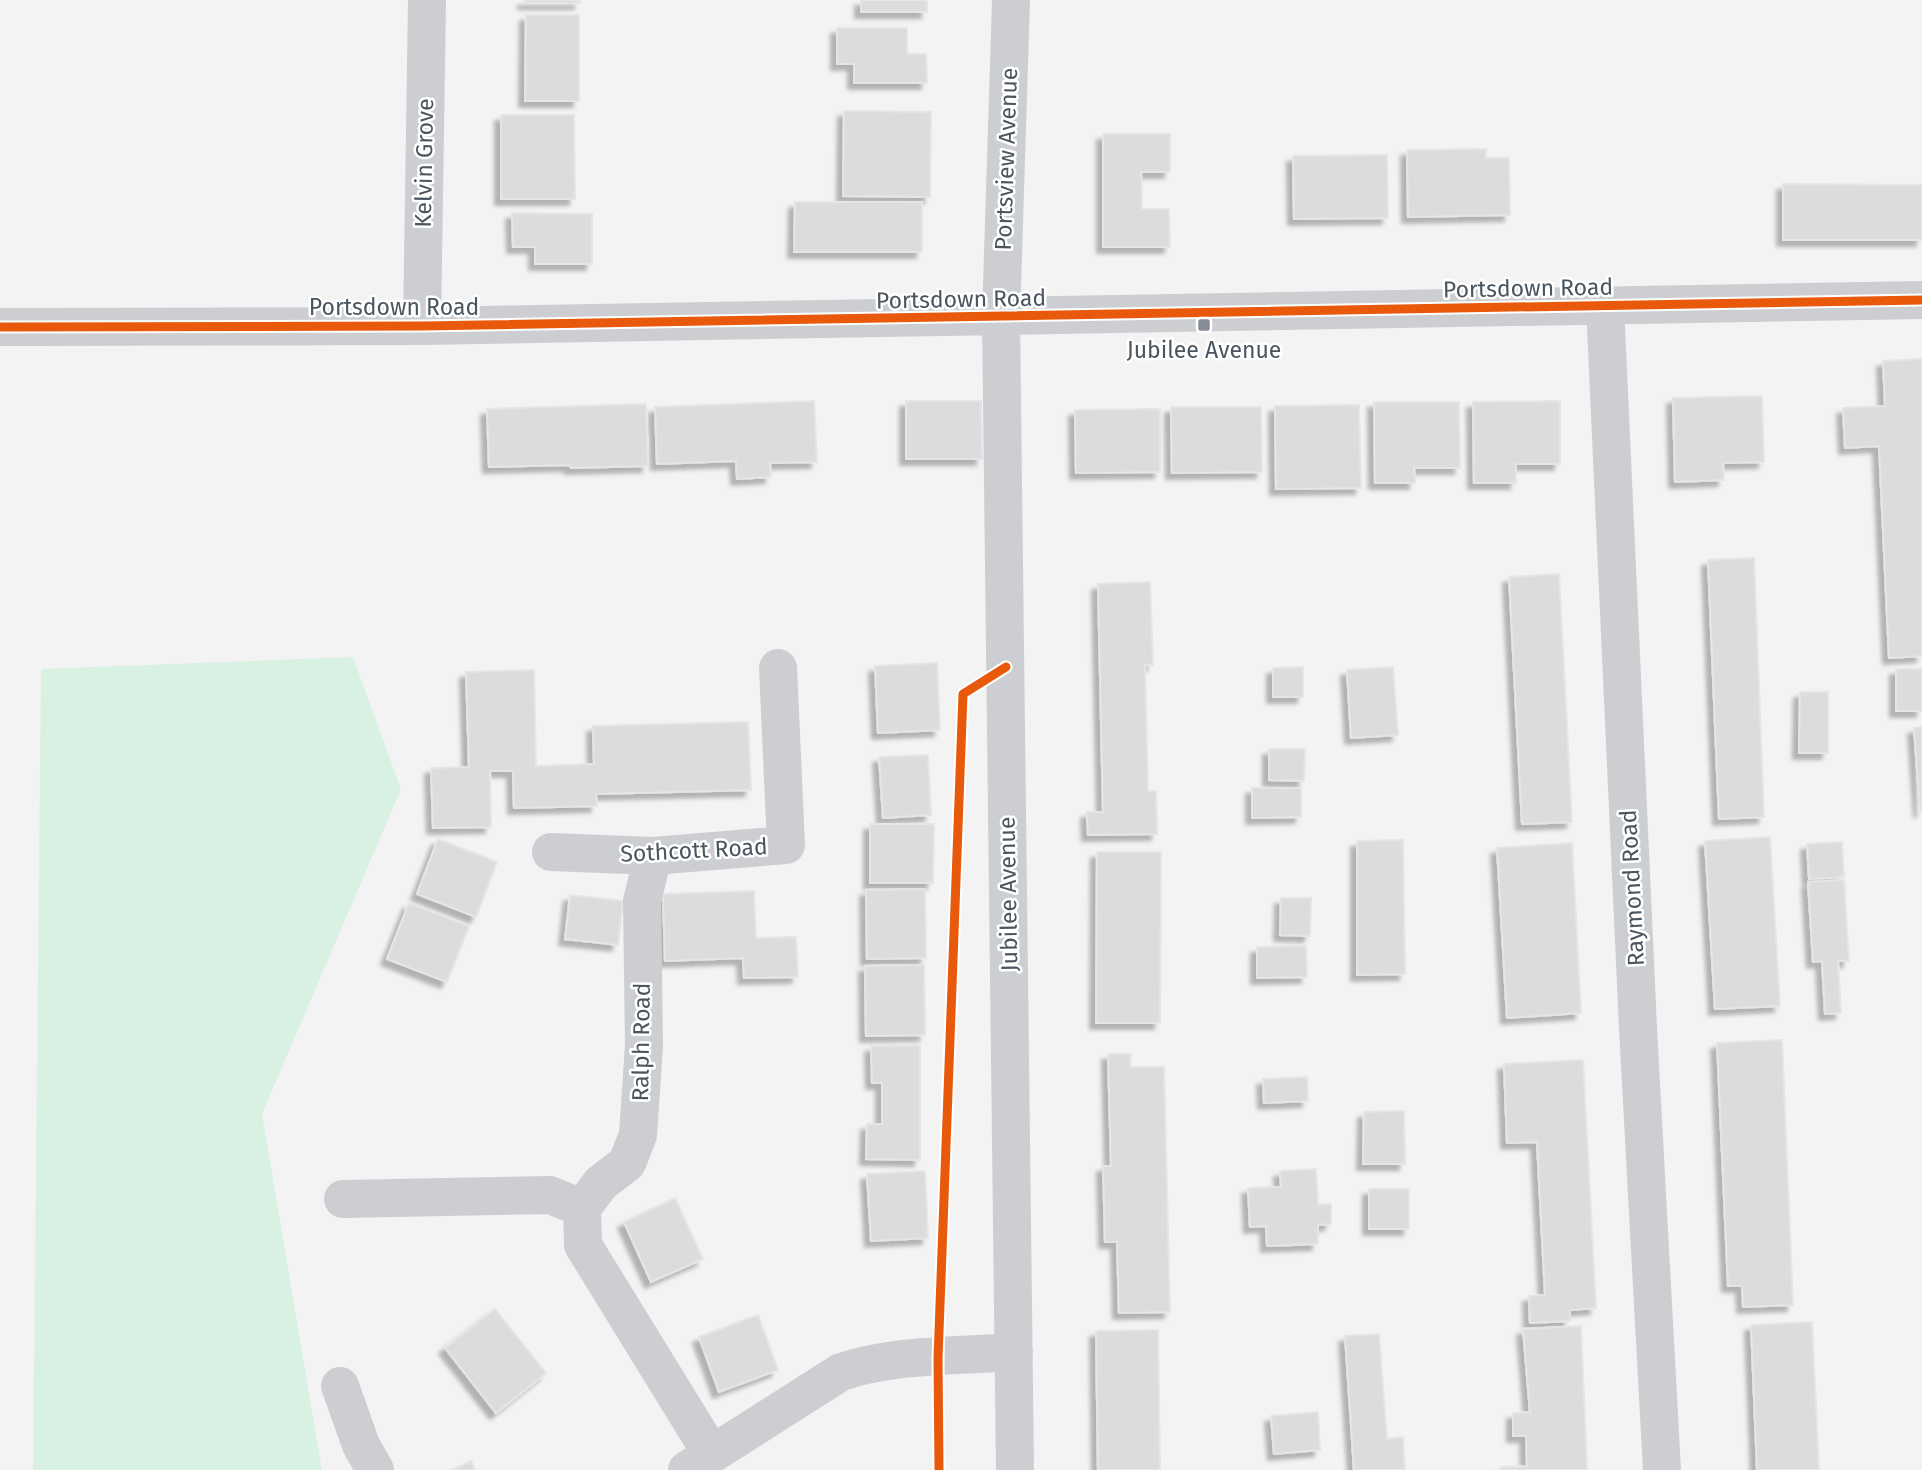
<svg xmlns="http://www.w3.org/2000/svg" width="1922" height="1470" font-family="'Fira Sans',sans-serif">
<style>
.green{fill:#d9f1e2}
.building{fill:#dcdcdd;stroke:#e4e5e6;stroke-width:2;filter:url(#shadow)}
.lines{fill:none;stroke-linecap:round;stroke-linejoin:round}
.minor{stroke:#ccced1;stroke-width:38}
.cycleway-casing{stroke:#fff;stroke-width:13}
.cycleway{stroke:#e8590c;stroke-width:9}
.poi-dot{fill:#858c93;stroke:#fff;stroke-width:2.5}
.labels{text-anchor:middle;stroke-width:5;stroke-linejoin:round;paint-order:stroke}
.street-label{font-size:23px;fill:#4a555f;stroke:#fff}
.poi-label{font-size:23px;fill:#4a555f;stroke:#fff}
</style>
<defs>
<filter id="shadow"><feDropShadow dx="-6" dy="6" stdDeviation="2" flood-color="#0004"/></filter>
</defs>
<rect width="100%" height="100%" fill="#f3f3f3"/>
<path class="green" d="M 353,657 L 401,789 L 262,1114 L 322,1470 L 33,1470 L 41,669 Z"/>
<path class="building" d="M 524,0 L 580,0 L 580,3 L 524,3 Z
M 861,0 L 927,0 L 927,12 L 861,12 Z
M 526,15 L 579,15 L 579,101 L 525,101 Z
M 837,28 L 907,28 L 907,54 L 926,54 L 927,83 L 854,83 L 854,64 L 837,64 Z
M 844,111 L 931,112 L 930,197 L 843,196 Z
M 501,115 L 574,115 L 575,199 L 501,199 Z
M 1103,134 L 1170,134 L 1170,172 L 1141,172 L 1142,209 L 1169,209 L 1170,247 L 1103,247 Z
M 1486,149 L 1486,158 L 1509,158 L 1510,215 L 1408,217 L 1407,150 Z
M 1387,155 L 1388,218 L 1294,219 L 1293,156 Z
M 1783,184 L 1922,185 L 1922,240 L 1783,240 Z
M 795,202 L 922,202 L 922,252 L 794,252 Z
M 512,213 L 592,214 L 592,264 L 535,264 L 535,247 L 513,247 Z
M 1922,359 L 1922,656 L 1889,658 L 1879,446 L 1845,448 L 1843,408 L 1885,406 L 1883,361 Z
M 1762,396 L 1764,462 L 1723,463 L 1724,480 L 1675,482 L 1673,398 Z
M 814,401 L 817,462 L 770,463 L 771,477 L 737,479 L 736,461 L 657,464 L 655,407 Z
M 906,401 L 981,401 L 982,459 L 906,459 Z
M 1560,401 L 1560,464 L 1516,464 L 1516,483 L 1474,483 L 1473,402 Z
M 1374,402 L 1459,402 L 1460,468 L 1414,468 L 1415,483 L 1375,483 Z
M 646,404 L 648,466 L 571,468 L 570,465 L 489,467 L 487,409 Z
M 1359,405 L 1361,488 L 1276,489 L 1275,406 Z
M 1171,407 L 1261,407 L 1262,472 L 1172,473 Z
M 1160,409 L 1160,472 L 1076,473 L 1075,410 Z
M 1754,558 L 1764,817 L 1719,819 L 1708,560 Z
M 1559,574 L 1572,822 L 1522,824 L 1509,577 Z
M 1150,582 L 1153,665 L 1145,665 L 1148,791 L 1156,791 L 1157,834 L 1088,835 L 1087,812 L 1103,812 L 1098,584 Z
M 937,663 L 940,730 L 878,733 L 875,666 Z
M 1303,667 L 1303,697 L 1273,697 L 1273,668 Z
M 1393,667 L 1398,735 L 1351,738 L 1347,670 Z
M 1896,669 L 1922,669 L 1922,711 L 1896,711 Z
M 534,670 L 536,766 L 594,764 L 593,726 L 748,722 L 751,790 L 596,794 L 597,806 L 514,808 L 513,771 L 490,771 L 491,827 L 433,828 L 431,768 L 469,767 L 466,672 Z
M 1800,692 L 1828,692 L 1828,753 L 1799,753 Z
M 1922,727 L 1922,811 L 1920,811 L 1914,728 Z
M 1269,749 L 1305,749 L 1304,781 L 1269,780 Z
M 928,755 L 931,815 L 883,818 L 879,757 Z
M 1252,788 L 1301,788 L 1301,817 L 1252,818 Z
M 870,824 L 934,824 L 933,883 L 870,883 Z
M 1770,837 L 1780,1006 L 1715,1009 L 1705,841 Z
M 438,839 L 497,862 L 476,917 L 417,894 Z
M 1403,840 L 1405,974 L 1357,975 L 1357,841 Z
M 1842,842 L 1844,877 L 1809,879 L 1807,844 Z
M 1572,843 L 1581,1013 L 1507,1018 L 1497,848 Z
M 1097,852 L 1161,852 L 1160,1023 L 1096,1023 Z
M 1844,880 L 1849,961 L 1838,961 L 1841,1013 L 1825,1014 L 1822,961 L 1813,962 L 1808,882 Z
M 925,889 L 926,958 L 867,959 L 866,890 Z
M 754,891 L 756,938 L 796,937 L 798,977 L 744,978 L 743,958 L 665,961 L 663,894 Z
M 570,895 L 623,901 L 618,945 L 565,939 Z
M 1281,898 L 1311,898 L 1310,936 L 1280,935 Z
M 409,903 L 469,926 L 447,982 L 387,959 Z
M 1306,946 L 1307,977 L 1257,978 L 1257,947 Z
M 924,965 L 925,1035 L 866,1036 L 865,966 Z
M 1782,1040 L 1793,1305 L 1743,1307 L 1742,1286 L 1728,1286 L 1717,1043 Z
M 871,1046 L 920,1046 L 920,1160 L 866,1159 L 867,1124 L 882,1124 L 882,1083 L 872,1083 Z
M 1108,1054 L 1131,1054 L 1130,1067 L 1164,1067 L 1170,1312 L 1119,1313 L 1117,1242 L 1105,1242 L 1103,1166 L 1111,1166 Z
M 1583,1060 L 1596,1308 L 1570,1310 L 1570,1321 L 1530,1323 L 1529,1296 L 1545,1295 L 1537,1142 L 1507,1143 L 1504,1064 Z
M 1307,1077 L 1308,1101 L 1264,1103 L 1263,1079 Z
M 1404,1111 L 1405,1164 L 1363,1164 L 1364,1112 Z
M 1316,1169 L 1318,1205 L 1331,1204 L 1331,1224 L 1318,1225 L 1318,1244 L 1267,1246 L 1266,1226 L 1250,1227 L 1248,1188 L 1281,1187 L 1280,1171 Z
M 925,1171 L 928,1238 L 871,1241 L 867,1174 Z
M 1369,1189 L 1409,1189 L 1409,1229 L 1369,1229 Z
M 675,1198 L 703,1259 L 651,1282 L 624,1222 Z
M 495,1309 L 546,1373 L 496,1413 L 445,1348 Z
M 758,1315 L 778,1370 L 719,1392 L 699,1337 Z
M 1812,1322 L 1819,1470 L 1757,1470 L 1751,1325 Z
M 1581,1326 L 1587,1470 L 1501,1470 L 1501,1467 L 1527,1466 L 1526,1436 L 1513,1436 L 1513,1413 L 1530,1412 L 1523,1329 Z
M 1158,1330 L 1160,1470 L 1098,1470 L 1096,1331 Z
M 1379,1334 L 1387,1439 L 1403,1437 L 1405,1470 L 1354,1470 L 1345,1336 Z
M 1318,1412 L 1320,1450 L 1274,1454 L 1271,1416 Z
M 471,1461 L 475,1470 L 452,1470 Z"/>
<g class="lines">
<path class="minor" d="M 1011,0 L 1001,318 L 1015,1470
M 1605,305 L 1638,1028 L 1662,1470
M 422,326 L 427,0
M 0,327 L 422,326 L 1922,300
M 551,852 L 653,856 L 786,845 L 778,668
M 653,856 L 642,901 L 644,1045 L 638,1135 L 627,1163 L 601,1183 L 582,1208 L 583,1245 L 711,1453
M 343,1199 L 550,1195 L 582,1208
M 340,1386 L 361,1445 L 375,1470
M 687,1470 L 841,1372 C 895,1354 957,1356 1014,1352"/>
<g class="cycleway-casing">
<path id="cycleway" d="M 0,327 L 422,326 L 1922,300
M 939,1470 L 938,1358 L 963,694 L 1006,667"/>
</g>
<use href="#cycleway" class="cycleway"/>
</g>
<rect class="poi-dot" x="1197" y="318" width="14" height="14" rx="3.5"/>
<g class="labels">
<g class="street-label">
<text transform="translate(1006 159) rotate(-88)" y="8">Portsview Avenue</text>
<text transform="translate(424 163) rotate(-89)" y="8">Kelvin Grove</text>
<text transform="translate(1528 288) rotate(-1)" y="8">Portsdown Road</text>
<text transform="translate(961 299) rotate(-1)" y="8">Portsdown Road</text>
<text x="394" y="315">Portsdown Road</text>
<text transform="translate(694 850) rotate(-3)" y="8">Sothcott Road</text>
<text transform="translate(1632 888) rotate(-93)" y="8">Raymond Road</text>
<text transform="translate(1008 894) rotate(-91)" y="8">Jubilee Avenue</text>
<text transform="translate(641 1042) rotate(-89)" y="8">Ralph Road</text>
</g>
<g class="poi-label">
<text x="1204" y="358">Jubilee Avenue</text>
</g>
</g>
</svg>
